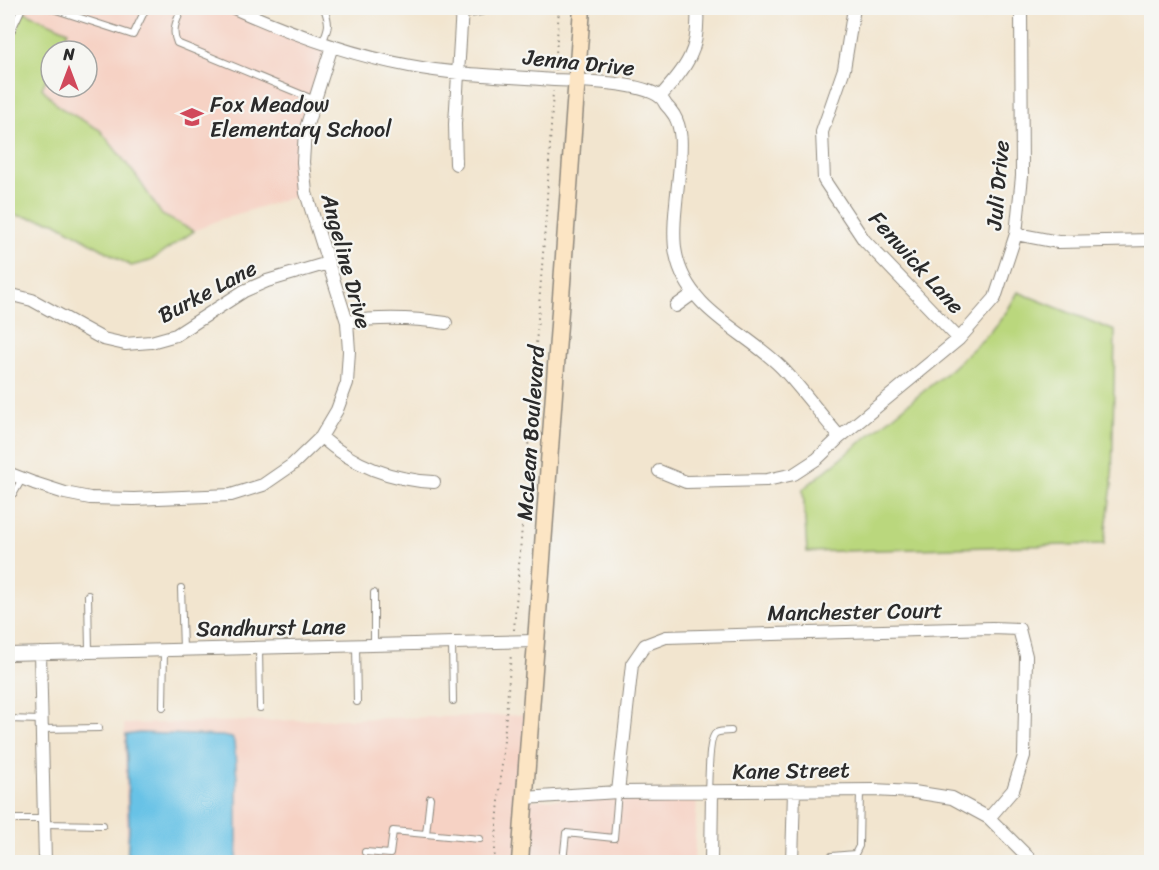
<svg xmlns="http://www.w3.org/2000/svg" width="1159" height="870" font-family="Sriracha,sans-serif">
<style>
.built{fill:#f6d2c4}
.green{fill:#bad77d;stroke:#728154;stroke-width:1.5}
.water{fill:#68c2e6;stroke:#4a7688;stroke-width:1.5}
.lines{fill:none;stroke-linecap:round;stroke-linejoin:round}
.service-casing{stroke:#8e887d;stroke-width:8}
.minor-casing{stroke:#8e887d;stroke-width:14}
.secondary-casing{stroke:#8e887d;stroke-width:19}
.path{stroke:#8e887d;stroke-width:2;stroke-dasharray:1.5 4.5;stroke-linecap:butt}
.service{stroke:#fff;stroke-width:6}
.minor{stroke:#fff;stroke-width:12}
.secondary{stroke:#fce5c4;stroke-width:16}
.labels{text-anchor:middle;stroke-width:4.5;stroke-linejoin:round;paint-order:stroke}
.street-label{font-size:22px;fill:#2b2b2b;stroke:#f6f6f2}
.poi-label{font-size:22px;fill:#2b2b2b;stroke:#f6f6f2;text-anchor:start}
</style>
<rect width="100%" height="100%" fill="#f6f6f2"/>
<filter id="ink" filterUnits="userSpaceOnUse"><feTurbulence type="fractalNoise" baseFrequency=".0167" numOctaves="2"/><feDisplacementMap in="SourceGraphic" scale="12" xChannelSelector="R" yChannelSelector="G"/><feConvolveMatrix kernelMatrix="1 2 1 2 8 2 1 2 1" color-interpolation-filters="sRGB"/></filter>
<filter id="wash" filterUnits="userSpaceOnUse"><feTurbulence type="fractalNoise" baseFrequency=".008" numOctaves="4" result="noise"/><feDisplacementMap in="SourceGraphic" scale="24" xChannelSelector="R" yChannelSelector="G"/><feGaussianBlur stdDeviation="1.35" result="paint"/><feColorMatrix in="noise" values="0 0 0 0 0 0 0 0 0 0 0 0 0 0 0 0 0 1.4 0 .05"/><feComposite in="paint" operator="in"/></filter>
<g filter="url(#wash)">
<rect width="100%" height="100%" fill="#f2e5cf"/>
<path class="built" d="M 16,8 L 229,8 L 329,47 L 303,127 L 303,194 L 221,219 L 194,231 L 162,215 L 137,177 L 100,130 L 59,107 L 41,88 L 51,68 L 51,87 L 87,87 L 87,51 L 59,51 L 68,31 Z
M 526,715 L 516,862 L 127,862 L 124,724 Z
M 697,795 L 694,862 L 524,862 L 528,800 Z"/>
<path class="green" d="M 8,8 L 16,8 L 68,31 L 59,51 L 51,51 L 51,68 L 42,88 L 59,107 L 100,130 L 137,177 L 162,215 L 194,231 L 150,261 L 131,266 L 55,222 L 8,214 Z
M 1018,292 L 1115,331 L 1112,485 L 1104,544 L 807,552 L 803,489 L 951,369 L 991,332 L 1007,311 Z"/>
<path class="water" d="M 139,733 L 222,736 L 232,738 L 234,742 L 237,778 L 237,862 L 127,862 L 129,827 L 126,735 Z"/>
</g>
<g filter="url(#ink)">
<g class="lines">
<g class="service-casing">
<path id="service" d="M 50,8 L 133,35 L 146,8
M 182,8 C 177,20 171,30 177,43 L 315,100
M 442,8 C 456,18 477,15 492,8
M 8,38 L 22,8
M 322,43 C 329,27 330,24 324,8
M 8,497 L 14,493 L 22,479
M 181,588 L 183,649
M 88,595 L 89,651
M 452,644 L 453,701
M 374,645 L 374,593
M 356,646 L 357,702
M 259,648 L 260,708
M 163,707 L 164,650
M 8,719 L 41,720
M 42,729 L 99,728
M 708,791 C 709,781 708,737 716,733 C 720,731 727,731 731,731
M 8,819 L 44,819
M 44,824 L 103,825
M 426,834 L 430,798
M 365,852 L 390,854 L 393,831 L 480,839
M 832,856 L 855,854 L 859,846 L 860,790
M 563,862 L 566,833 L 614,838 L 618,792"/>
</g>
<g class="minor-casing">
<path id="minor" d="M 234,8 C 290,33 349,55 410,66 C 457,75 506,76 554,80 C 579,81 641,82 660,97 C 663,99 664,102 666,105 C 669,108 672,112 674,115 C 683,130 681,148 680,164 C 678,190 671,230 676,254 C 687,311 746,331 782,368 C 802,389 820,414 840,437
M 854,8 L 844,69 L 822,132 L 824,180 L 864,240 L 959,339
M 660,97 C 687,66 700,51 697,8
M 456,164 L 455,124 L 462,8
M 1016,234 L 1058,242 L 1152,240
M 8,294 L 32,300 L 103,339 L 125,344 L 151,342 L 176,335 L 244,291 L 267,281 L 328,263
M 676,306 L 694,293
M 347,322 C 381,317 412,318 446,323
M 321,437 C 353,465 391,480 434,482
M 659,471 L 686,482 L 767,480 L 794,474 L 817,459 L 840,437 L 959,339 L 995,298 L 1016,234 L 1022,176 L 1021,8
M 8,473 L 34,483 L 65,493 L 90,498 L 134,499 L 231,495 L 263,485 L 292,465 L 321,437 L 337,410 L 347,383 L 349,351 L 347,322 L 306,193 L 303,162 L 305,131 L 332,46
M 40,653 L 45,862
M 8,654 L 536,641
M 618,792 L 632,664 L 645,645 L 666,637 L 992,628 L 1019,629 L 1026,656 L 1024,756 L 1013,790 L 989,818
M 524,798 L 618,792 L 873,790 L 914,792 L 952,798 L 989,818 L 1033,862
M 711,862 L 712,791
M 792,862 L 794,791"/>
</g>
<g class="secondary-casing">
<path id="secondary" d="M 520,862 L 582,8"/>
</g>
<path class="path" d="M 555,70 L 559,8
M 514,630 L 546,215 L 553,91
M 494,862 L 511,654"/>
<use href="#service" class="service"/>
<use href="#minor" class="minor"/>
<use href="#secondary" class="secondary"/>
</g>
</g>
<defs>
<g id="school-bare" transform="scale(1.8)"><path d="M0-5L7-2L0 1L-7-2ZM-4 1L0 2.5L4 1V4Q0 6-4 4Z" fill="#d1495b" stroke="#f6f6f2" stroke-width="2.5" paint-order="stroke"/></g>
</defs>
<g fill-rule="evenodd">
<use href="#school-bare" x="192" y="117"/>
</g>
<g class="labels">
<g class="street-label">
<text transform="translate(579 62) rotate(6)" y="8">Jenna Drive</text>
<text transform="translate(997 185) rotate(-85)" y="8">Juli Drive</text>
<text transform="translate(347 261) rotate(75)" y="8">Angeline Drive</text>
<text transform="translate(917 262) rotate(48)" y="8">Fenwick Lane</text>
<text transform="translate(207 291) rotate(-28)" y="8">Burke Lane</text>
<text transform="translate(530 433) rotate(-86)" y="8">McLean Boulevard</text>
<text transform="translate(855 611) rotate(-1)" y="8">Manchester Court</text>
<text transform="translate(271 627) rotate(-1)" y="8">Sandhurst Lane</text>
<text transform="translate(791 770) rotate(-1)" y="8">Kane Street</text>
</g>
<g class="poi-label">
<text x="210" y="112">Fox Meadow<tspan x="210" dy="25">Elementary School</tspan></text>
</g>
</g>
<rect width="1159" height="870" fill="none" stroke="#f6f6f2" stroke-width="30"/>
<g transform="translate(69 69)"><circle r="28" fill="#f6f6f2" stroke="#a5a5a2" stroke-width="1.5"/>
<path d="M0-4.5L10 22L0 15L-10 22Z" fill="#d1495b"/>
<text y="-9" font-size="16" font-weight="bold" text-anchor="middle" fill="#2b2b2b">N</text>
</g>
</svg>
